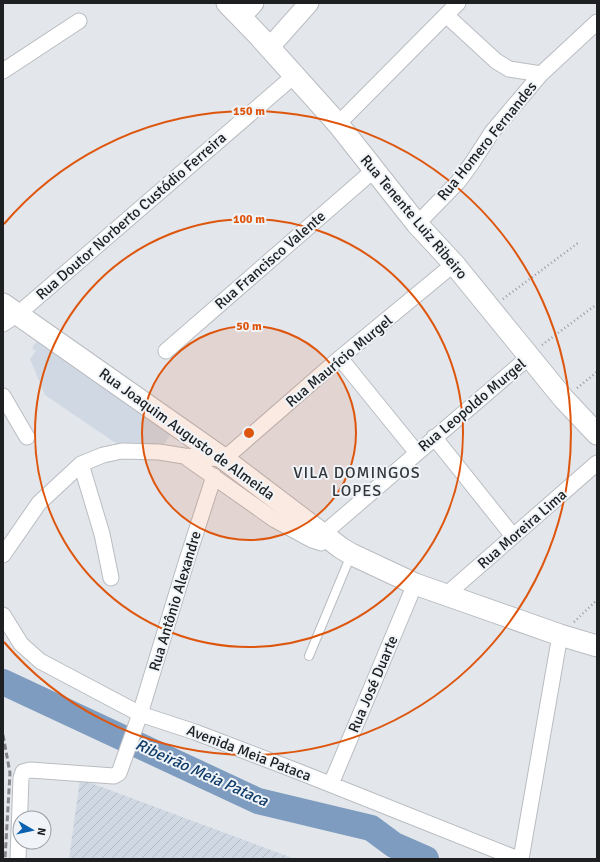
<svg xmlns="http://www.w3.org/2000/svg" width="600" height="862" font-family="Signika,sans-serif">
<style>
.built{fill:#d0d9e3}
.industrial{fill:url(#industrial-furrows)}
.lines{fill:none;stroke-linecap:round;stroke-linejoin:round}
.river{stroke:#7e9cbf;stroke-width:26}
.service-casing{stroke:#b9bcc1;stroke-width:10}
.minor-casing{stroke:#b9bcc1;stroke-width:17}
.tertiary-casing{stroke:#b9bcc1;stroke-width:21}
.secondary-casing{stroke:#b9bcc1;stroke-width:23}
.path{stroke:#999b9f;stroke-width:2.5;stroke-dasharray:1 3;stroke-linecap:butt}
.service{stroke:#fff;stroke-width:8}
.minor{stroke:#fff;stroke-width:15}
.tertiary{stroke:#fff;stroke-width:19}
.secondary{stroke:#fff;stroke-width:21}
.rail{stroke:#85878a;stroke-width:3;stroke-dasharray:6 3;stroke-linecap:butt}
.ring{fill:none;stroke:#de560d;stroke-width:2}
.labels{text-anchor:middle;stroke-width:4;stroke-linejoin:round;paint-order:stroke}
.street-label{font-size:15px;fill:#1d1f20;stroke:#f0f4f8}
.neighbourhood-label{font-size:16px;letter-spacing:1px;fill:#333639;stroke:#f0f4f8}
.water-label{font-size:16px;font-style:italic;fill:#103c6a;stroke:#f0f4f8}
.centre{fill:#de560d;stroke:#f0f4f8;stroke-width:2}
.ring-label{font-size:12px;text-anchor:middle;font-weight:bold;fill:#de560d;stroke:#f0f4f8;stroke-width:4;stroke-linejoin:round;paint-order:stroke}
</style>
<defs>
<pattern id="industrial-furrows" width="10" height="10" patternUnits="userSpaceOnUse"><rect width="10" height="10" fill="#d0d9e3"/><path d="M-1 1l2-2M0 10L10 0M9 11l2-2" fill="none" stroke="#b2bac2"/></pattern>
</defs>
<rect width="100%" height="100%" fill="#e3e6eb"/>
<path class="built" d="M 37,341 L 172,433 L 164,444 L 140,444 L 123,448 L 45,395 L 30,359 L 36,351 L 32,348 Z"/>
<path class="industrial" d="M 80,779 L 295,859 L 69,859 Z"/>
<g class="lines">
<path class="river" d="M 3,682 L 258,801 L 371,828 L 394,845 L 426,859"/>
<g class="service-casing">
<path id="service" d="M 309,656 L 351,555"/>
</g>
<g class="minor-casing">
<path id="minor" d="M 446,15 L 496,61 L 509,69 L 541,74
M 3,71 L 79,21
M 338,124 L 458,3
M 417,224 L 458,182 L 472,163 L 492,132 L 541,74 L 597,22
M 3,324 L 18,314 L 295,75
M 166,351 L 374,170
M 340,358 L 417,453
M 3,396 L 27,437
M 434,437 L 513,536
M 187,458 L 275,520 L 312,540 L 321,543
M 81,464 L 102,534 L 111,578
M 312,540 L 323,534 L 530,356
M 3,555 L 39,503 L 81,464 L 103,455 L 122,451 L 159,452 L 184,456 L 224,459 L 340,358 L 454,264
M 447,594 L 597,463
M 3,615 L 21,644 L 40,661 L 140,714 L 195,732 L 297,771 L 518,859
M 331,784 L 415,584
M 18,859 L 21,778 L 23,772 L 30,770 L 114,776 L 119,773 L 140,714 L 186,563 L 214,476
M 521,859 L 560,635"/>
</g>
<g class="tertiary-casing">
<path id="tertiary" d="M 241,17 L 254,3
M 269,48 L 309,3"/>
</g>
<g class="secondary-casing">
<path id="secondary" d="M 227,3 L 259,36 L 338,124 L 417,224 L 454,264 L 563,398 L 597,434
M 3,304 L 224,459 L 341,548 L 351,554 L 415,584 L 560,635 L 597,646"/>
</g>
<path class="path" d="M 503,299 L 578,243
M 542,345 L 597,304
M 577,388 L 597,372
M 574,622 L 597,600"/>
<use href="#service" class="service"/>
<use href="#minor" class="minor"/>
<use href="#tertiary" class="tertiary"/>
<use href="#secondary" class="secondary"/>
<path class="rail" d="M 3,735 L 10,773 L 5,859"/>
</g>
<circle cx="249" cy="433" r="107" fill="#de560d" fill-opacity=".12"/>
<g class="ring">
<circle cx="249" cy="433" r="107"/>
<circle cx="249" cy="433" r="214"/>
<path d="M4 224A322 322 0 1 1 4 642"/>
</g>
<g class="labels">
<g class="street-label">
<text transform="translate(487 141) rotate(-51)" y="5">Rua Homero Fernandes</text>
<text transform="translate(131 216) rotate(-41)" y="5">Rua Doutor Norberto Custódio Ferreira</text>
<text transform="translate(414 217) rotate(50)" y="5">Rua Tenente Luiz Ribeiro</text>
<text transform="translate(270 260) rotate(-41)" y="5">Rua Francisco Valente</text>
<text transform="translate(339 361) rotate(-40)" y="5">Rua Maurício Murgel</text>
<text transform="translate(472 405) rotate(-40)" y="5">Rua Leopoldo Murgel</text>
<text transform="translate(187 434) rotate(36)" y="5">Rua Joaquim Augusto de Almeida</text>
<text transform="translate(522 529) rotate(-41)" y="5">Rua Moreira Lima</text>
<text transform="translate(175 601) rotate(-73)" y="5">Rua Antônio Alexandre</text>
<text transform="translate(373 684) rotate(-67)" y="5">Rua José Duarte</text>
<text transform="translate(249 753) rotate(21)" y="5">Avenida Meia Pataca</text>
</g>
<g class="neighbourhood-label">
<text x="357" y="478">VILA DOMINGOS<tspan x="357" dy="18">LOPES</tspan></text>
</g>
<g class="water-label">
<text transform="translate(202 772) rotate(24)" y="6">Ribeirão Meia Pataca</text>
</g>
</g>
<circle cx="249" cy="433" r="6" class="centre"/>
<g class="ring-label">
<text x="249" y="115">150 m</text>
<text x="249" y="223">100 m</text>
<text x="249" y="330">50 m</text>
</g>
<rect width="600" height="862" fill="none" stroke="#1d1f20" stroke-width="8"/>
<g transform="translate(32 830) rotate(99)"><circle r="19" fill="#f0f4f8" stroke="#9c9fa2"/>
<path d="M0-3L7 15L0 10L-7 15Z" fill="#0b61af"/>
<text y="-6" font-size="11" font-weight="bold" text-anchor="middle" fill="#1d1f20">N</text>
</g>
</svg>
